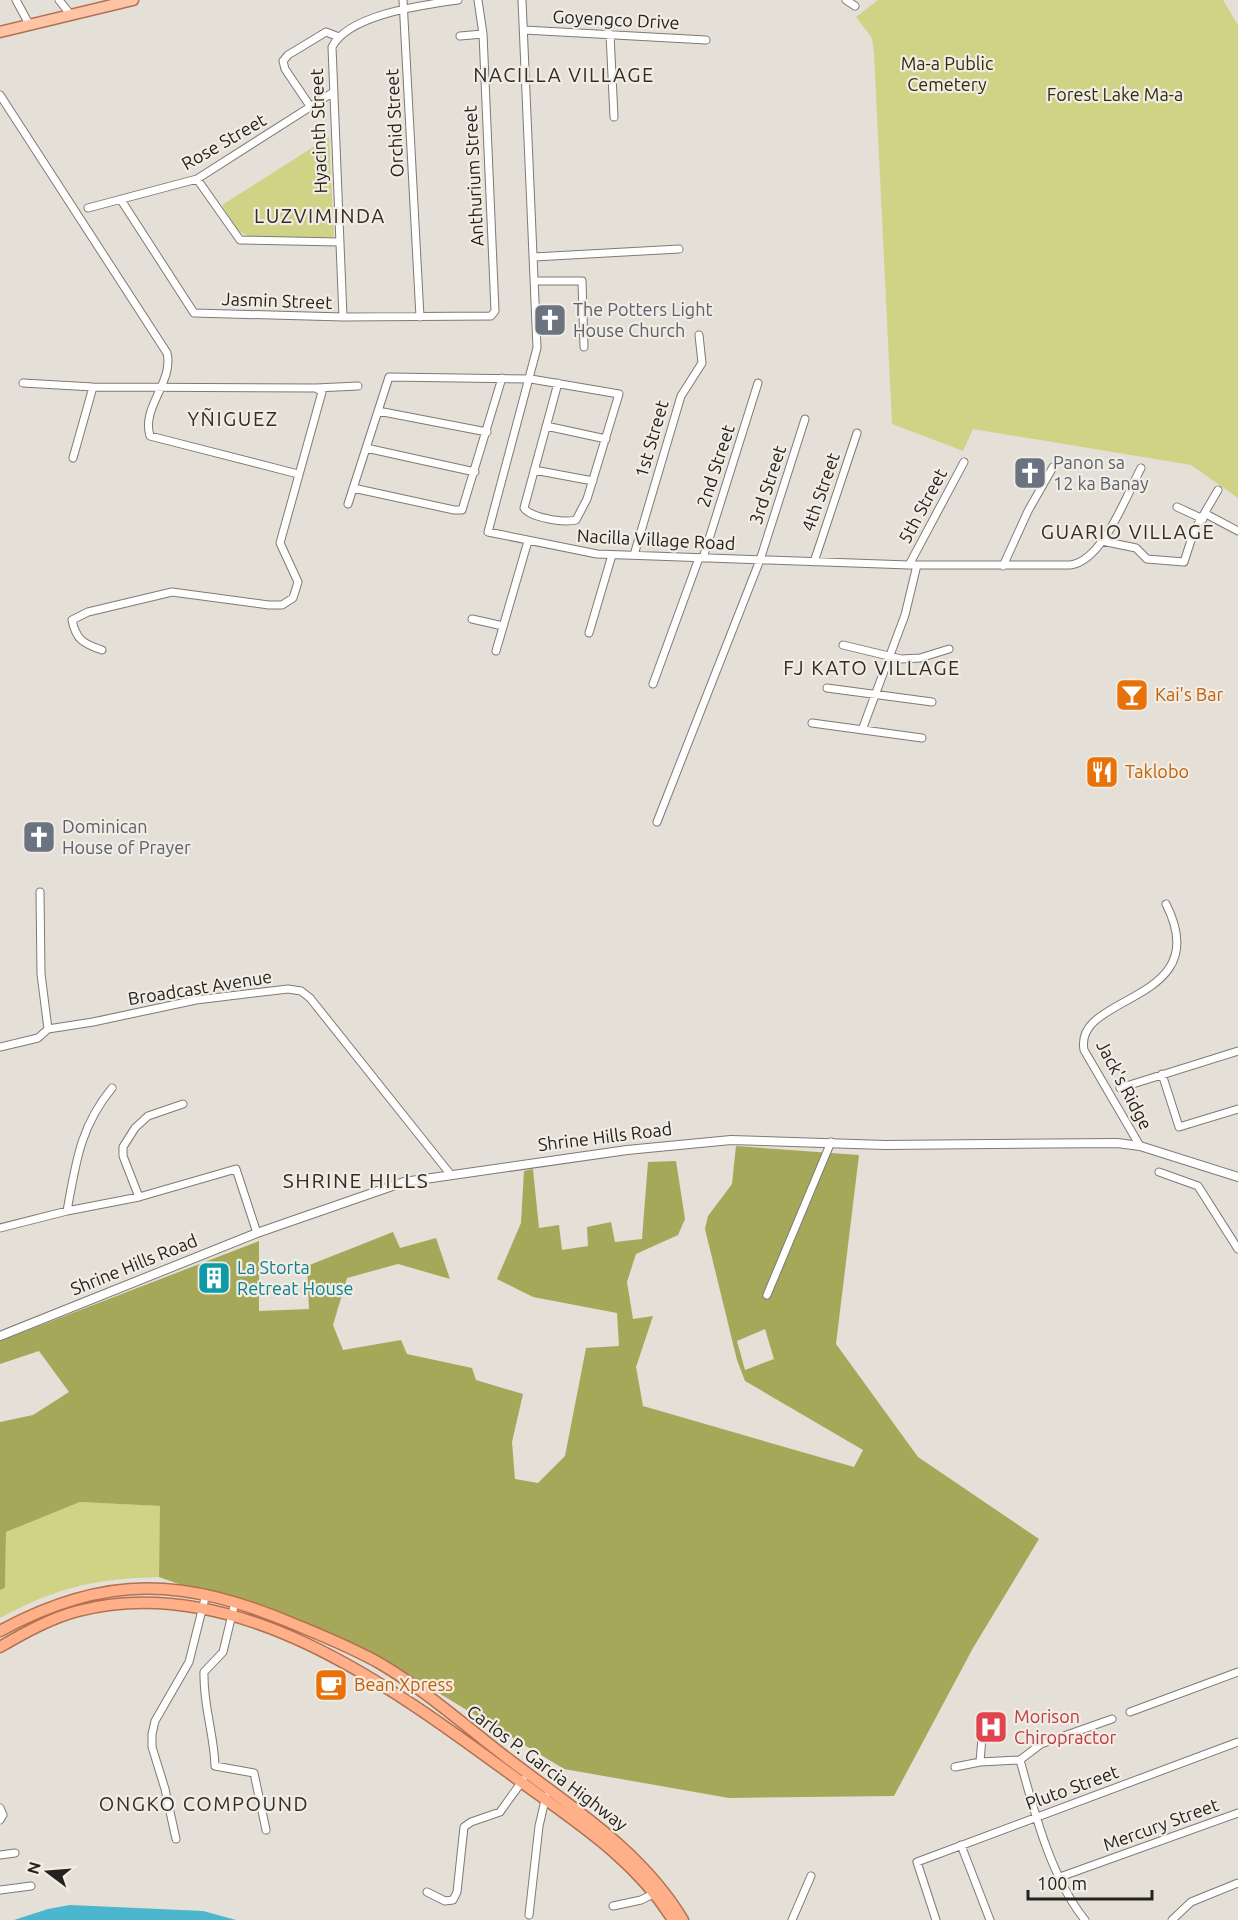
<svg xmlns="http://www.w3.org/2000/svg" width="1238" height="1920" font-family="Ubuntu,sans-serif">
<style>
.green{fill:#d0d386}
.forest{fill:#a6a859;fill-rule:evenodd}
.water{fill:#4bb6ce}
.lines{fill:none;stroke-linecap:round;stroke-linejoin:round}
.minor-casing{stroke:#7f7a73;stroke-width:9}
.tertiary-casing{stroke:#7f7a73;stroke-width:10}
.primary-casing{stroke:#b27150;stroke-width:13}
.trunk-casing{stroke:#b27150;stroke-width:13}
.minor{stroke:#fff;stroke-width:7}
.tertiary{stroke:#fff;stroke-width:8}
.primary{stroke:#ffc4a6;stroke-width:10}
.trunk{stroke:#ffb088;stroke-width:10}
.labels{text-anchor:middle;stroke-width:4.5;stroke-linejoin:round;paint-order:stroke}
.street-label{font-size:18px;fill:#24221f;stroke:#f1ece4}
.park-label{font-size:18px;fill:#2d2e0a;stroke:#f1ece4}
.worship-label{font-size:18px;fill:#5b616d;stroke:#f1ece4;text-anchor:start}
.food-label{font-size:18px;fill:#c56008;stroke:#f1ece4;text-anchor:start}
.culture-label{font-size:18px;fill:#0d838f;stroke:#f1ece4;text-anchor:start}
.health-label{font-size:18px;fill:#be3a42;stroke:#f1ece4;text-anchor:start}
.neighbourhood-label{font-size:20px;letter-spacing:1.5px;fill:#312d27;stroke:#f1ece4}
.quarter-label{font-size:21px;letter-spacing:1.5px;fill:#312d27;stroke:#f1ece4}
</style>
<rect width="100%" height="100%" fill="#e4dfd7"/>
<path class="green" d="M 878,0 L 1223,0 L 1238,25 L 1238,498 L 1191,465 L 973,429 L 963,451 L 892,424 L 874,53 L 872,38 L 856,17 Z
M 329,137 L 334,237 L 249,237 L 236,229 L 222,205 Z
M 80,1502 L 161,1506 L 159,1577 C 93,1579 58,1587 0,1618 L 0,1590 L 5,1588 L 6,1532 Z"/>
<path class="forest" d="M 736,1146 L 859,1155 L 836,1344 L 918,1457 L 1039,1539 L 973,1648 L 894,1796 L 729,1798 L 564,1769 L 376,1655 L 159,1577 L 160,1506 L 80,1502 L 6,1532 L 5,1588 L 0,1590 L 0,1422 L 33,1415 L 69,1392 L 39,1351 L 0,1364 L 0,1341 L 259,1241 L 259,1311 L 309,1309 L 307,1266 L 393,1232 L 400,1248 L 436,1238 L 450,1279 L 398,1264 L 347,1278 L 333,1325 L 343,1350 L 401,1340 L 407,1354 L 472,1368 L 476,1380 L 523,1394 L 512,1442 L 515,1479 L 538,1483 L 565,1456 L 586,1348 L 619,1346 L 617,1313 L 533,1297 L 497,1279 L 521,1223 L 524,1171 L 533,1169 L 539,1228 L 559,1225 L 562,1250 L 588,1246 L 587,1227 L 611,1222 L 615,1242 L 642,1239 L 648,1162 L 676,1161 L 685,1219 L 678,1235 L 636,1254 L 627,1282 L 633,1319 L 653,1316 L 636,1367 L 643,1406 L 854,1467 L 863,1450 L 745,1381 L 737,1360 L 705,1229 L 708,1216 L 732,1184 ZM 765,1329 L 774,1359 L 745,1370 L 737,1341 Z"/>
<path class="water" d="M 70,1905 L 203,1911 L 236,1920 L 14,1920 L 48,1909 Z"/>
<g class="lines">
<g class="minor-casing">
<path id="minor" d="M 16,0 L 29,24
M 59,0 L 70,14
M 403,0 L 420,317
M 522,0 L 537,348 L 488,532 L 597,554 L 909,565 L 1070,565 C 1103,561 1126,496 1141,468
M 846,0 L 855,6
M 524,30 L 706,40
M 610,34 L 614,117
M 460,36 L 483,34
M 0,95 L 167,353 C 174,382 141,407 150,436 L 298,474
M 310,106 L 285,69 L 283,61 L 288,55 L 326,32 L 339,37
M 197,179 L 240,240 L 339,242
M 121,200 L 194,313 L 343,317 L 491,316 L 495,311 L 483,34 L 478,0
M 88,208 L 197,179 L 332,93
M 534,257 L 679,249
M 536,281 L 582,281 L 584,347
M 343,317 L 332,47 C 349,14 424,5 458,0
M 23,383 L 93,387 L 316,388 L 322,392 L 280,543 L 298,582 L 293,598 L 282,605 L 269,605 L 172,592 L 88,612 L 72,620 C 76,640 84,644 102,650
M 316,388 L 358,386
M 378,411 L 487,432
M 546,426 L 606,439
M 366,448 L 475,472
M 73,458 L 93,387
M 534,470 L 593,481
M 353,488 L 454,510 L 462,510 L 502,378
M 348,504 L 389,377 L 531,379 L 619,394 L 587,499 L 576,520 C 564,523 531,518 524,508 L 558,383
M 1177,507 L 1203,519
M 1206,514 L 1238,531
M 1102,541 L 1136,548 L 1147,559 L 1184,562 L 1194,531 L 1218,490
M 634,555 L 681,396 L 702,363 L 699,335
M 703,558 L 758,383
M 814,562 L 857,433
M 909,565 L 964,462
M 1003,566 L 1028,511 L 1053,467
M 472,619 L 503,626
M 589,633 L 612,555
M 843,645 L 901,659 L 920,658 L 949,649
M 496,651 L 528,541
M 653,684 L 699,558
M 827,688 L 932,702
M 812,723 L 922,738
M 862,730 L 905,615 L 917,565
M 657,822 L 760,560 L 805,419
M 48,1029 L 93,1022 L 196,1000 L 288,989 L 301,991 L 310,998 L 451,1175
M 0,1047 L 38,1038 L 48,1029 L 41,974 L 40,892
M 1162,1074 L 1179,1127 L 1238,1109
M 1120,1088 L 1238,1051
M 1140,1146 L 1084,1050 C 1073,993 1217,1004 1166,904
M 1159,1172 L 1198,1186 L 1238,1249
M 139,1197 L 123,1156 L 123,1147 L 135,1128 L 148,1116 L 183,1104
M 67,1211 C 76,1162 80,1127 112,1088
M 0,1228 L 67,1211 L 139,1197 L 236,1169 L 257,1233
M 767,1295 L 831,1142
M 235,1602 L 223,1652 L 204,1672 C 203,1706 214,1733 215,1766 L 254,1773 L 266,1830
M 1130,1712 L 1238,1672
M 1020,1760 C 1034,1811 1051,1878 1085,1920
M 1020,1760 L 1041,1744 L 1112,1719
M 980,1762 L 983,1725
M 955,1767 L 980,1762 L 1020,1760
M 0,1808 L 3,1815 L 0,1820
M 176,1839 L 165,1789 L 152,1747 L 152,1734 L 155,1721 L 189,1662 L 206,1594
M 961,1845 L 990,1920
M 0,1855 L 15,1853
M 1060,1877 L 1238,1813
M 0,1890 L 31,1886
M 427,1892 L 445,1901 L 453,1900 L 457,1892 L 464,1827 L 471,1822 L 500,1812 L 523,1780
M 613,1906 L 641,1900 L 655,1893
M 529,1915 L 539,1826 L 546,1796
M 792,1920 L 811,1876
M 936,1920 L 917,1862 L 1238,1742
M 1172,1920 L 1191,1902 L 1238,1883"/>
</g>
<g class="tertiary-casing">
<path id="tertiary" d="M 0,1336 L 257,1233 L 404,1182 L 627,1150 L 731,1140 L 885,1145 L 1117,1143 L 1140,1146 L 1238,1177"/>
</g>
<g class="primary-casing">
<path id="primary" d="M 0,32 L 133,0"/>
</g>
<g class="trunk-casing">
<path id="trunk" d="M 0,1631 C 106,1573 185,1578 294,1624 C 323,1636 353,1648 381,1664 C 428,1692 471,1731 515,1764 C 577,1811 642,1852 683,1920
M 0,1647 C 24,1633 51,1618 78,1611 C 236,1570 393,1688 513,1776 C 571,1819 634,1857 673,1920"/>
</g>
<use href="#minor" class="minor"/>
<use href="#tertiary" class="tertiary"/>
<use href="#primary" class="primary"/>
<use href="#trunk" class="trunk"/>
</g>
<defs>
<g id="church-square" transform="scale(1.725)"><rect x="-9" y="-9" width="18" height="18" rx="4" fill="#6b7280" stroke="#f1ece4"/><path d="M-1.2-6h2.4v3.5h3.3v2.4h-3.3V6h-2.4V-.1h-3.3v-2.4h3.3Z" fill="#fff"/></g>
<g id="bar-square" transform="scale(1.725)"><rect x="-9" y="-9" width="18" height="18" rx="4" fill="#e8710a" stroke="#f1ece4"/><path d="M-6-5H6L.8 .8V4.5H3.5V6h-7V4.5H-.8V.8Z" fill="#fff"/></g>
<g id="restaurant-square" transform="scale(1.725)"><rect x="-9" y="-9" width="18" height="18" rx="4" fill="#e8710a" stroke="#f1ece4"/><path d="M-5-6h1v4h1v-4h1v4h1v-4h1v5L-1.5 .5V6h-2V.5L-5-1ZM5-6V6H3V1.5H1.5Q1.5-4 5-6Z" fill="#fff"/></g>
<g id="building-square" transform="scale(1.725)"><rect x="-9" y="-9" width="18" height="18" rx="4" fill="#0f9aa8" stroke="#f1ece4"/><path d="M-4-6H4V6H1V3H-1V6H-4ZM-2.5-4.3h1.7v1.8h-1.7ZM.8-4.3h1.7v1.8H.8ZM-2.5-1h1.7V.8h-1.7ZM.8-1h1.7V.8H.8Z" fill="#fff"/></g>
<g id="cafe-square" transform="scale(1.725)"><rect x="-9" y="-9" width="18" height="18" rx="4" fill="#e8710a" stroke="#f1ece4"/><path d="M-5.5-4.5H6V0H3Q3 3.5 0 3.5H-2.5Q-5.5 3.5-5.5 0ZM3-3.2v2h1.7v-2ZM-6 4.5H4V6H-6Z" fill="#fff"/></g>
<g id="hospital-square" transform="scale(1.725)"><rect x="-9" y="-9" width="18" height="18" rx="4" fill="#e0444e" stroke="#f1ece4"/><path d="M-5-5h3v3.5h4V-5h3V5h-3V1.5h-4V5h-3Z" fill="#fff"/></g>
</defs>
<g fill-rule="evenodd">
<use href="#church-square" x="550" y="320"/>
<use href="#church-square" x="1030" y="473"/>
<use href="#bar-square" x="1132" y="695"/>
<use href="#restaurant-square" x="1102" y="772"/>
<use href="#church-square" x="39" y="837"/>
<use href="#building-square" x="214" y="1278"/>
<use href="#cafe-square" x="331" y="1685"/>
<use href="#hospital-square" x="991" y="1727"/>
</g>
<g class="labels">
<g class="street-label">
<text transform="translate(616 20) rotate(3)" y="6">Goyengco Drive</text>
<text transform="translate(395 123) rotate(-93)" y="6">Orchid Street</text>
<text transform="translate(319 131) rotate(-92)" y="6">Hyacinth Street</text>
<text transform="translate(224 142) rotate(-30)" y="6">Rose Street</text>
<text transform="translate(474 176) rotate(-93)" y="6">Anthurium Street</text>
<text transform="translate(277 301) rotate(2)" y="6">Jasmin Street</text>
<text transform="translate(652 439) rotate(-74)" y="6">1st Street</text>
<text transform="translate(716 466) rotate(-72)" y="6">2nd Street</text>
<text transform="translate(768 485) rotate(-72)" y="6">3rd Street</text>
<text transform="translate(821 492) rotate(-71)" y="6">4th Street</text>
<text transform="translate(923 506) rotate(-62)" y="6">5th Street</text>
<text transform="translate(656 540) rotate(3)" y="6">Nacilla Village Road</text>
<text transform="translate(200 988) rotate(-9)" y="6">Broadcast Avenue</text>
<text transform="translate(1124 1085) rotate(62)" y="6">Jack's Ridge</text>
<text transform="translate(605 1137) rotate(-7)" y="6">Shrine Hills Road</text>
<text transform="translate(134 1265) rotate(-22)" y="6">Shrine Hills Road</text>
<text transform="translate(547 1768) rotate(37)" y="6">Carlos P. Garcia Highway</text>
<text transform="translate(1072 1788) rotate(-20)" y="6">Pluto Street</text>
<text transform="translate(1161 1825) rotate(-20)" y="6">Mercury Street</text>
</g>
<g class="park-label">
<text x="947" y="70">Ma-a Public<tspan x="947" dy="21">Cemetery</tspan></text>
<text x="1115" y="101">Forest Lake Ma-a</text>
</g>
<g class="worship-label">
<text x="573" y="316">The Potters Light<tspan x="573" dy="21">House Church</tspan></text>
<text x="1053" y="469">Panon sa<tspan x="1053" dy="21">12 ka Banay</tspan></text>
<text x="62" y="833">Dominican<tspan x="62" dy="21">House of Prayer</tspan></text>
</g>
<g class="food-label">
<text x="1155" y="701">Kai's Bar</text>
<text x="1125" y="778">Taklobo</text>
<text x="354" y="1691">Bean Xpress</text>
</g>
<g class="culture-label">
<text x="237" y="1274">La Storta<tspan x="237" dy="21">Retreat House</tspan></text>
</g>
<g class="health-label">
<text x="1014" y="1723">Morison<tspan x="1014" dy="21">Chiropractor</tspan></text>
</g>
<g class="neighbourhood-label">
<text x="564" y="82">NACILLA VILLAGE</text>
<text x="320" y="223">LUZVIMINDA</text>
<text x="233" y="426">YÑIGUEZ</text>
<text x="1128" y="539">GUARIO VILLAGE</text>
<text x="872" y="675">FJ KATO VILLAGE</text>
<text x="204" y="1811">ONGKO COMPOUND</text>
</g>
<g class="quarter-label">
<text x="356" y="1188">SHRINE HILLS</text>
</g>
</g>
<g transform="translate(48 1872) rotate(286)" stroke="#f1ece4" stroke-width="4.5" paint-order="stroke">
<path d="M0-4.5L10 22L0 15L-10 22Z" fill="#24221f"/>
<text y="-9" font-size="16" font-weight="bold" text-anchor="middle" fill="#24221f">N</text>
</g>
<path d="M1028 1890v9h124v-9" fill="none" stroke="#24221f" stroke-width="3"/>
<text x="1037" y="1890" font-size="18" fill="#24221f" stroke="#f1ece4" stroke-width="4.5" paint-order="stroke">100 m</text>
</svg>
